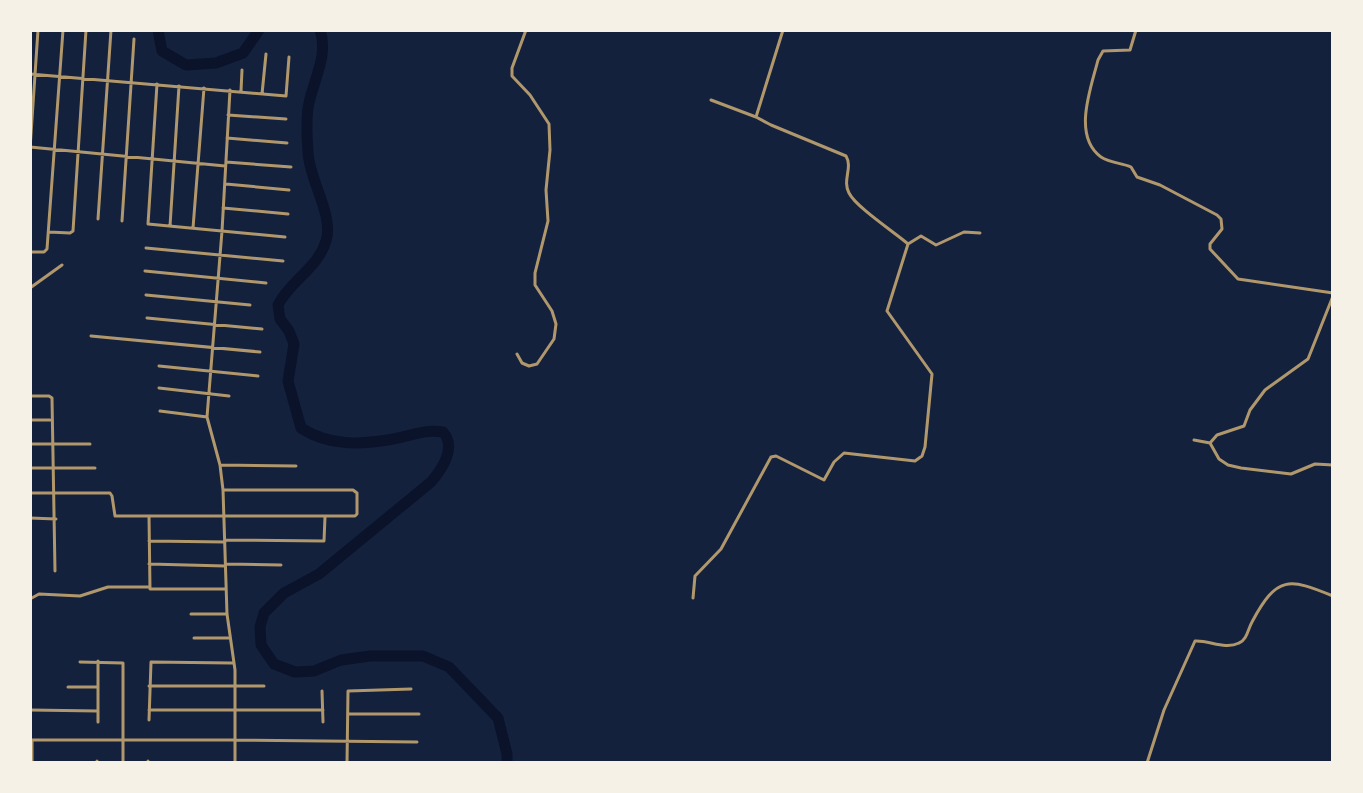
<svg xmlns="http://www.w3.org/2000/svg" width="1363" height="793" font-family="'Roboto Condensed',sans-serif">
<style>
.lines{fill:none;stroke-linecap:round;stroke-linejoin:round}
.river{stroke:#0b132b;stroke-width:11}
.minor{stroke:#b1986c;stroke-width:3}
</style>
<rect width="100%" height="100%" fill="#14213d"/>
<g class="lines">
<path class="river" d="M 158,30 L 162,51 L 186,65 L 216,63 L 243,53 L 259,30
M 320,30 C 329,57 312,82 308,108 C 306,122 307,138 308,152 C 309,180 334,215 326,241 C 318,268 290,281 278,305 L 280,319 L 289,331 L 294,344 L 288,381 L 301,428 C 329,446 360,445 393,439 C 411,436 424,429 443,432 C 457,448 442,469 431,482 L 319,574 L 284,593 L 264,613 L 260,627 L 261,645 L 274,664 L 295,672 L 314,671 L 341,660 L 370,656 L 423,656 L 449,667 L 498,718 L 507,754 L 507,763"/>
<path class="minor" d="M 1136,30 L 1130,50 L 1103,51 L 1098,60 C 1091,88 1072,136 1101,157 C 1110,163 1122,163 1131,167 L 1137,177 L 1160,185 L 1217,215 L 1221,219 L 1222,229 L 1210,244 L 1210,249 L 1238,279 L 1333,293
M 30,74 L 286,96 L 289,57
M 157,84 L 148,224 L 285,237
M 241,91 L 242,70
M 262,94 L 266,54
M 711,100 L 756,117
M 228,115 L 286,119
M 227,138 L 287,143
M 30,147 L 225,166
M 30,149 L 38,30
M 226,162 L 291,167
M 226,184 L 289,190
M 223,208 L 288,214
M 98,219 L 111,30
M 122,221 L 134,39
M 170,226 L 179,86
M 193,228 L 204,88
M 49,232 L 70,233 L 73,231 L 86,30
M 908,244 L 921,236 L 936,245 L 964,232 L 980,233
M 146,248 L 283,261
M 30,252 L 44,252 L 47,249 L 63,30
M 145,271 L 266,283
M 30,288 L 62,265
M 146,295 L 250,305
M 147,318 L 262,329
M 91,336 L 260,352
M 517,354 L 522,363 L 529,366 L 537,364 L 554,339 L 556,324 L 552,311 L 535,285 L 535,273 L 548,221 L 546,190 L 550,150 L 549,124 L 530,95 L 512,76 L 512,68 L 526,30
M 159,366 L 258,376
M 159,388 L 229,396
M 30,396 L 49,396 L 52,398 L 55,571
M 160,411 L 207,417
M 30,420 L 50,420
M 1194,440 L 1210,443
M 1210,443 L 1217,435 L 1244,426 L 1250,410 L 1265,390 L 1308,359 L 1333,296
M 1210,443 L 1219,459 L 1228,465 L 1241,468 L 1291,474 L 1315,464 L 1333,465
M 30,444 L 90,444
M 220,465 L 296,466
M 30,468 L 95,468
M 30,493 L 110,493 L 112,496 L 115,516 L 355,516 L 357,514 L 357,493 L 353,490 L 223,490
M 149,516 L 150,589 L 225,589
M 30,518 L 56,519
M 225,540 L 324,541 L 325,517
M 149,541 L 225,542
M 149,564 L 225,566
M 226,564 L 281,565
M 693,598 L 695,576 L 721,549 L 771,457 L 776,456 L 824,480 L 834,462 L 844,453 L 915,461 L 922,456 L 925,447 L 932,374 L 887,311 L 908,244 C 894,232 856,207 849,193 C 842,180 853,168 846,156 L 771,125 L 756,117 L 783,30
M 30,599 L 39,594 L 80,596 L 108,587 L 149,587
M 191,614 L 227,614
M 194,638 L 228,638
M 80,662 L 123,663 L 123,763
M 149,686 L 264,686
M 68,687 L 98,687
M 322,691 L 323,722
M 30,710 L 98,711
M 149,710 L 323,710
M 348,714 L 419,714
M 149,720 L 151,662 L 232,663
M 98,722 L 98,661
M 30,740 L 235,740 L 235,670 L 227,614 L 223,490 L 220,465 L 207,417 L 222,231 L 230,90
M 97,761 L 97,763
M 148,761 L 148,763
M 32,763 L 32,740
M 235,763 L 235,740 L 417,742
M 347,763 L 348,691 L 411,689
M 1147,763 L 1164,710 L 1195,641 C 1209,640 1225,650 1239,643 C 1247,640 1248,629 1252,622 C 1277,575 1289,578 1333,596"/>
</g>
<rect width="1363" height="793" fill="none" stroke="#f6f1e7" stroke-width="64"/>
</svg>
